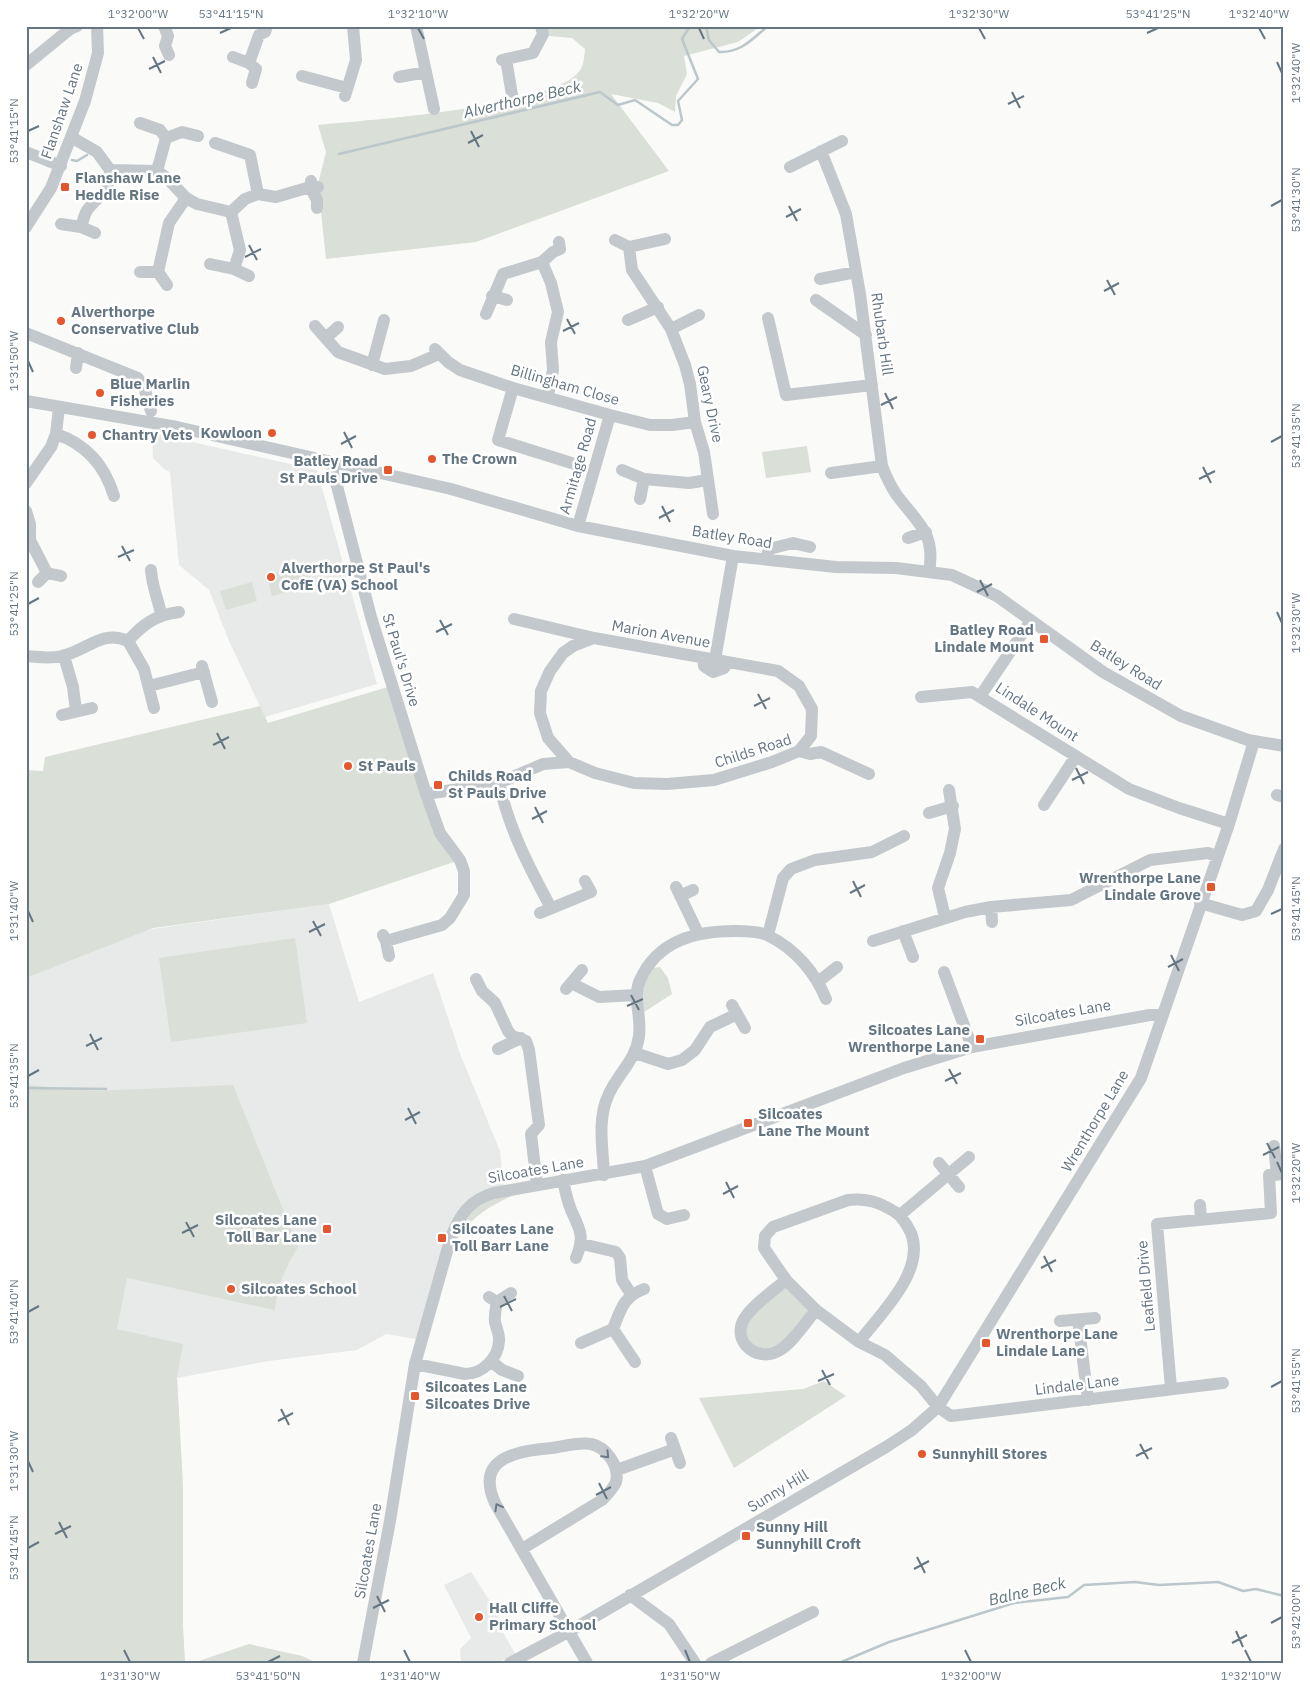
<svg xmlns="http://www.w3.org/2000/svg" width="1310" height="1689" font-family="'IBM Plex Sans',sans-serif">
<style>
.built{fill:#e8e9e9}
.green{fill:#dadfd7}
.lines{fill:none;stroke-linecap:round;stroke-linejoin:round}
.stream{stroke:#bbc7cb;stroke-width:2.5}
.minor{stroke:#c3c8cc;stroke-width:12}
.oneway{stroke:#6a7a87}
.ticks{fill:none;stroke:#657683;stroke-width:2}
.poi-dot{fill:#e4572e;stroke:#fff;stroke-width:2}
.labels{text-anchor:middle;stroke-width:5;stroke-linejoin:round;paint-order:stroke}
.street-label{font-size:15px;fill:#657683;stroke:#fff}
.poi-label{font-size:15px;font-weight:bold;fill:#657683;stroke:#fff;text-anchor:start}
.water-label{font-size:16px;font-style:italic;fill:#60757c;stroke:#fff}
.neatline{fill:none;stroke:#657683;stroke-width:2}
.ticks-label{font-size:12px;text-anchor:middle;fill:#657683}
</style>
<rect width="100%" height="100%" fill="#fafaf8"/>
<path class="built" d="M 152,433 L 317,470 L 377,684 L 265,717 L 229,641 L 209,590 L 179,565 L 170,472 L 164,469 L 153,458 Z
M 329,904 L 359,1002 L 433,973 L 461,1056 L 500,1151 L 504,1191 L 464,1210 L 421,1340 L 386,1334 L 357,1350 L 269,1361 L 177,1378 L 183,1487 L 183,1628 L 185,1663 L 26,1663 L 26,953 L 152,929 Z
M 471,1572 L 499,1615 L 496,1620 L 516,1655 L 496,1663 L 461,1663 L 460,1649 L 471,1638 L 444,1585 Z"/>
<path class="green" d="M 547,26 L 761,26 L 738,42 L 684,56 L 687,74 L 676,96 L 675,112 L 658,103 L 611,94 L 669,171 L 476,242 L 326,259 L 318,184 L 326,152 L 318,125 C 371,120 542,108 577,74 C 584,67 584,58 585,49 L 572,38 L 549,36 Z
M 807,446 L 811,472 L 766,478 L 762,452 Z
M 307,565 L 312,585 L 272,596 L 267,576 Z
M 252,582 L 257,601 L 226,610 L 220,591 Z
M 391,686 L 426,794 L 460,860 L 329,904 L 153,928 L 26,978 L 26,770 L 43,771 L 45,757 L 260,706 L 268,723 Z
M 295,938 L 307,1023 L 171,1042 L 159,958 Z
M 660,967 L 668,978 L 672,994 L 644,1012 C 640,993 643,984 653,968 Z
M 26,1085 L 96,1091 L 233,1085 L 298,1247 C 285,1268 277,1286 275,1310 L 127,1278 L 117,1329 L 183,1344 L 177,1378 L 183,1487 L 183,1628 L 185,1663 L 26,1663 Z
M 514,1195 C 490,1206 469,1218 456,1242 C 456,1235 460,1230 463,1224 C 478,1201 488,1200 514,1195 Z
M 786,1280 L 816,1310 L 780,1350 L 747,1348 L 742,1322 Z
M 824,1381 L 846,1396 L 734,1468 L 699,1398 L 803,1389 Z
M 249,1644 L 302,1656 L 317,1663 L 193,1663 Z"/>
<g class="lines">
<path class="stream" d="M 706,26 L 709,40 L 719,52 C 741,53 752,39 768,26
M 339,154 L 600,92 L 618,105 L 635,100 L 672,125 L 678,125 L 682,120 L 678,101 L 698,79 L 682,39 L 690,26
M 72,160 L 77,161 L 87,155
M 26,1088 L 106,1089
M 839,1663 L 889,1642 L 1014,1603 L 1068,1597 L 1084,1585 L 1135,1582 L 1159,1585 L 1218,1582 L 1243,1591 L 1256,1589 L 1284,1596"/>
<path class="minor" d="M 164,26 L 168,36 L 165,46 L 169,55
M 416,26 L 434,109
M 233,57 L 249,63
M 506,59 L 512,95
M 502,60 L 533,53 L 543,34 L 541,26
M 26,65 L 70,29 L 77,26
M 302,76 L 347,88
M 399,77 L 426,72
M 252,83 L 256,69 L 249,63 L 259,35 L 265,32 L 267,26
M 345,96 L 356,60 L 353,26
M 140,123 L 160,130 L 166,138 L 157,171
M 71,137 L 97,152 L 110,170 L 157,171 L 167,178 L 186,198 L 197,204 L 231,212 L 245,199 L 258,194 L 276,197 L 310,187 L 318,187
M 166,138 L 182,132 L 198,136
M 215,143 L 250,155 L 258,194
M 821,151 L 846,214 L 860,294 L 882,466 C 886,476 890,485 896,494 C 917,523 936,532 929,572
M 26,152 L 61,166
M 790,167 L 842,141
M 311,181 L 310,187 L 317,200 L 317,208
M 231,212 L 240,250 L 234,269
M 61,224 L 81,227 L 95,233
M 26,227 L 51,188 L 85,101 L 98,53 L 97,26
M 81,227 C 83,222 84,214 88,209 C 103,189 108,200 110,170
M 615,240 L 629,247 L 665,239
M 629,247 L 632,270 L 671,329 L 685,365 L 690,384 L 695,422 L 704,452 L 713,514
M 542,262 L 551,283 L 558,312 L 551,342 L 553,370 L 548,396
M 210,264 L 234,269 L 249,276
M 140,272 L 158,272 L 167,285
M 158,272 L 169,223 L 186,198
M 820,279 L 856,272
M 492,296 L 507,300
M 816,300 L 866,335
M 486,314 L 503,274 L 542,262 L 553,252 L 560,249 L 559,242
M 768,318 L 786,395 L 872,385
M 628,320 L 658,307
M 315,326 L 338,352 L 385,369 L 411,366 L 439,354
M 671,329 L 699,315
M 26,333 L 138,378 L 144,387 L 151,411
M 326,338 L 338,327
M 435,349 L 448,362 L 460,370 L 513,388 L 610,415 L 650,425 L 672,425 L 695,422
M 372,365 L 384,320
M 76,368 L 78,353
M 513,388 L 498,440 L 581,466
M 26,401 L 177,427 L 451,489 L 578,526 L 733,556 L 836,567 L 896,568 L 952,575 L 997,596 L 1103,672 L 1181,716 L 1248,740 L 1284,746
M 56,434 C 86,444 105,466 114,496
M 331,463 L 371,617 L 426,794 L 499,783 L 543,764 L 569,762 L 595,773 L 634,783 L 667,784 L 714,780 L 772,762 L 799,751 L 810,754 L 821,752 L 869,774
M 622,470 L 644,479 L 689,483 L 708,480
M 831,473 L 882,466
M 26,483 L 51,447 L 56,434 L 59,407
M 640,499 L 644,479
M 26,511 L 30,524 L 30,540 L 47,573
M 578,526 L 610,415
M 908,538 L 926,532
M 766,559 L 769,549 L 793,543 L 810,547
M 151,570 C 152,586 158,599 161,614
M 38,582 L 47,573 L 61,576
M 514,619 L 594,638
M 128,641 L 144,669 L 154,708
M 26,656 C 38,657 50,659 62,656 C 87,651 101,629 128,641 C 143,624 156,615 179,612
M 64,656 L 73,687 L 76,711
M 703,658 L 704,666 L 713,672 L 724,668 L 728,662
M 715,660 L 733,556
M 202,666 L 212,702
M 149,686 L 204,672
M 981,695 L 1030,622
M 921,697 L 972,692 L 1129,789 L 1179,808 L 1229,824
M 62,715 L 92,708
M 569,762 L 548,738 L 540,713 L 541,691 L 550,671 L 563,653 L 573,646 L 594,638 L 778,671 L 799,686 L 812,709 L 811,736 L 799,751
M 499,783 C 509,829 529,867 551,908
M 1277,795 L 1284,797
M 1044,805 L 1076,756
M 929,813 L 953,806
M 676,887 L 698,933
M 680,896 L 693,890
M 1200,903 L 1242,915 L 1256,911 L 1268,890 L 1284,849
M 991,907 L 992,922
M 540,913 L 591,892 L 585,881
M 945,917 L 938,888 L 950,853 L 955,829 L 949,790
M 903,931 L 913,957
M 383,935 L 386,941 L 389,956
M 768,935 L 783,878 L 791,869 L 815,860 L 872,852 L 904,836
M 386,941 L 442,925 L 450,918 L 464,895 L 464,871 L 460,860 L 440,833 L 426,794
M 873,941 L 965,912 L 991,907 L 1071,900 L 1150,860 L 1208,853 L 1217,856
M 944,972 L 972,1047
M 476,979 L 482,991 L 495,1003 L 508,1031 L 512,1036 L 526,1041 L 529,1050 L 539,1125 L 531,1134 L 537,1185
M 819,981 L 837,967
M 571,983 L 599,997 L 636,995
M 566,989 L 582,970
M 732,1005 L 745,1028
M 498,1049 L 521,1038
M 635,1053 L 668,1064 L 682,1060 L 695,1050 L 710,1027 L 737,1014
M 1274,1146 L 1277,1175
M 939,1163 L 959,1187
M 645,1166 L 658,1214 L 667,1219 L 684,1215
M 604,1175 C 603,1149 597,1120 608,1096 C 617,1074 636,1061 639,1036 C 642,1017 632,998 640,980 C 658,940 696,931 735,931 C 745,931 760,931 769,936 C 795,949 815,972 826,999
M 563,1180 C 565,1190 567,1200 571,1210 C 580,1230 585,1236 576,1258
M 1200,1205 L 1201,1220
M 900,1215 L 969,1157
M 582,1244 L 616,1252 L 620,1258 L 622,1280 L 631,1294
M 786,1280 C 774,1290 747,1309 742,1323 C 734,1345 760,1363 780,1350 C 792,1343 806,1322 816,1310
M 489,1297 L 497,1302 L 511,1293
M 1078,1320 L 1088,1400
M 1060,1321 L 1095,1318
M 859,1342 C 881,1313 926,1271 911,1233 C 907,1225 902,1216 895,1212 C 879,1202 867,1198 848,1200 L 773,1227 L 765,1236 L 764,1248 L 786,1280 L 816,1310 L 859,1342 L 885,1355 L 921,1386 L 938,1407 L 951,1416 L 1223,1383
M 581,1343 L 613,1329
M 491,1361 L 502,1370 L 518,1376
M 635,1362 L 613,1329 C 621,1309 623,1297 644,1289
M 415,1364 L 465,1374 C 482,1374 498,1359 499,1341 C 500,1334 496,1328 495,1322 C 494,1315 496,1308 497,1302
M 1171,1388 L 1157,1224 L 1271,1213 L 1269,1175 L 1284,1174
M 671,1438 L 680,1463
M 617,1470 L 675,1449
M 522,1549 L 602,1500 C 607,1495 613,1489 616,1482 C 620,1466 606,1447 591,1444 C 579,1442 564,1446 552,1448 C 520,1451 474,1456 495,1503 L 587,1663
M 630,1595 L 669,1624 L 695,1663
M 363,1663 L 390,1521 L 415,1364 L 451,1237 C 460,1215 469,1200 494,1193 L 645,1166 L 904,1068 L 972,1047 L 1150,1015 L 1161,1015
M 510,1663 L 570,1631 L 886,1447 L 912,1430 L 938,1407 L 1141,1078 L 1229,824 L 1254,741
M 711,1663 L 813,1612"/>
</g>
<defs><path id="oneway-chevron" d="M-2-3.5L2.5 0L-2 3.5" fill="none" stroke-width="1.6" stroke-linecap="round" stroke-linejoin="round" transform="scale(1.25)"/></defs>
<g class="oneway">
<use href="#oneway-chevron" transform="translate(606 1455) rotate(46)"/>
<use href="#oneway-chevron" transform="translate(498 1507) rotate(-119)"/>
</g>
<path class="ticks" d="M 138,28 L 144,39M 418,28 L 424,39M 699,28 L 704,39M 979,28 L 985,39M 1259,28 L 1265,39M 220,33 L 231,28M 1147,33 L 1158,28M 153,57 L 161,73M 1277,62 L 1282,73M 149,69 L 165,61M 1012,92 L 1020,108M 1008,104 L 1024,96M 28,131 L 39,126M 471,131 L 479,147M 468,143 L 483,135M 789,206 L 797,221M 1271,206 L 1282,200M 786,217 L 801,209M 249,245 L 257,260M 245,257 L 261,249M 1107,280 L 1115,295M 1104,291 L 1119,283M 567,319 L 575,334M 563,331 L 579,323M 28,361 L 33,372M 885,393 L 893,409M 881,405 L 897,397M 344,432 L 352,448M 1271,442 L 1282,436M 341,444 L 356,436M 1203,467 L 1211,483M 1199,479 L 1215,471M 662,506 L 670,522M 659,518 L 674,510M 122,546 L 130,561M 118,557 L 134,550M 980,580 L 988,596M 977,592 L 992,584M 28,604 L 39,598M 1277,612 L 1282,623M 440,620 L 448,635M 436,632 L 452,624M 758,694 L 766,709M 754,706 L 770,698M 217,733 L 225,749M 213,745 L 229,737M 1076,768 L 1084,784M 1072,780 L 1088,772M 535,807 L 543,823M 532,819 L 547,811M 853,881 L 861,897M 850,893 L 865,885M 28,911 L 33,922M 1271,914 L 1282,909M 313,921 L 321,936M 309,932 L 325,924M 1171,955 L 1179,971M 1168,967 L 1183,959M 631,995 L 639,1010M 627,1006 L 643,999M 90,1034 L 98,1050M 86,1046 L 102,1038M 949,1069 L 957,1084M 28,1076 L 39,1070M 945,1081 L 961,1073M 408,1108 L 416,1124M 405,1120 L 420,1112M 1267,1143 L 1275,1158M 1263,1155 L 1279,1147M 1277,1162 L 1282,1173M 726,1182 L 734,1198M 723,1194 L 738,1186M 186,1222 L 194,1237M 182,1233 L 198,1225M 1044,1256 L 1052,1272M 1041,1268 L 1056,1260M 504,1296 L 512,1311M 500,1307 L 516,1299M 28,1312 L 39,1306M 822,1370 L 830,1385M 818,1381 L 834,1374M 1271,1387 L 1282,1381M 281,1409 L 289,1425M 278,1421 L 293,1413M 1140,1444 L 1148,1459M 1136,1456 L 1152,1448M 28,1461 L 33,1472M 599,1483 L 607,1499M 596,1495 L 611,1487M 59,1522 L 67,1538M 55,1534 L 71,1526M 28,1548 L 39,1542M 917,1557 L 925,1573M 914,1569 L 929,1561M 377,1596 L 385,1612M 373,1608 L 389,1600M 1271,1623 L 1282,1617M 1236,1631 L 1243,1647M 1232,1643 L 1247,1635M 124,1650 L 130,1662M 404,1650 L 410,1662M 685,1650 L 690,1662M 965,1650 L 971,1662M 1245,1650 L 1251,1662M 268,1662 L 280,1656"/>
<g class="poi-dot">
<rect x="60" y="182" width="10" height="10" rx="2.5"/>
<circle cx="61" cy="321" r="5"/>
<circle cx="100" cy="393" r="5"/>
<circle cx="272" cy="433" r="5"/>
<circle cx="92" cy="435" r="5"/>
<circle cx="432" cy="459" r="5"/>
<rect x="383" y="465" width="10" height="10" rx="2.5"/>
<circle cx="271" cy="577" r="5"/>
<rect x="1039" y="634" width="10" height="10" rx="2.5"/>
<circle cx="348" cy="766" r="5"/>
<rect x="433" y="780" width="10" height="10" rx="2.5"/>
<rect x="1206" y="882" width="10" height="10" rx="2.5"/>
<rect x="975" y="1034" width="10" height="10" rx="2.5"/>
<rect x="743" y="1118" width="10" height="10" rx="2.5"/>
<rect x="322" y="1224" width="10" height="10" rx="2.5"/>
<rect x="437" y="1233" width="10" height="10" rx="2.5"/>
<circle cx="231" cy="1289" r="5"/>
<rect x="981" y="1338" width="10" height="10" rx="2.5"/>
<rect x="410" y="1391" width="10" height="10" rx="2.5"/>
<circle cx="922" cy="1454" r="5"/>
<rect x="741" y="1531" width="10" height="10" rx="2.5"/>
<circle cx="479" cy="1617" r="5"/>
</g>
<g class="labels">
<g class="street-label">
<text transform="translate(62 111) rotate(-71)" y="5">Flanshaw Lane</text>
<text transform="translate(882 334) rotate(82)" y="5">Rhubarb Hill</text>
<text transform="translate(565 385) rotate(16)" y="5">Billingham Close</text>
<text transform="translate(710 404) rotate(78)" y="5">Geary Drive</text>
<text transform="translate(578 466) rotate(-74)" y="5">Armitage Road</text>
<text transform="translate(732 537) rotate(9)" y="5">Batley Road</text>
<text transform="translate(661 634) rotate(10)" y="5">Marion Avenue</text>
<text transform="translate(401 660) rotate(73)" y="5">St Paul's Drive</text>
<text transform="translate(1126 665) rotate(32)" y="5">Batley Road</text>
<text transform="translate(1037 712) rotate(33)" y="5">Lindale Mount</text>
<text transform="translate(753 751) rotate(-18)" y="5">Childs Road</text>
<text transform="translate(1063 1013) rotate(-10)" y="5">Silcoates Lane</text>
<text transform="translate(1095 1121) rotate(-59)" y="5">Wrenthorpe Lane</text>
<text transform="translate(536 1170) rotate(-10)" y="5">Silcoates Lane</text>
<text transform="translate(1146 1286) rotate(-95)" y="5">Leafield Drive</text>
<text transform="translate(1077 1385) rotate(-7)" y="5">Lindale Lane</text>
<text transform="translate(778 1491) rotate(-31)" y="5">Sunny Hill</text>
<text transform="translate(368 1551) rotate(-80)" y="5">Silcoates Lane</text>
</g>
<g class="poi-label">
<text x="75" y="183">Flanshaw Lane<tspan x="75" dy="17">Heddle Rise</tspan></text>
<text x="71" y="317">Alverthorpe<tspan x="71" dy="17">Conservative Club</tspan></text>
<text x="110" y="389">Blue Marlin<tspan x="110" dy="17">Fisheries</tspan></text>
<text x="262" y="438" text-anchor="end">Kowloon</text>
<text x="102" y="440">Chantry Vets</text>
<text x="442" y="464">The Crown</text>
<text x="378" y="466" text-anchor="end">Batley Road<tspan x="378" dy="17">St Pauls Drive</tspan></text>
<text x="281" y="573">Alverthorpe St Paul's<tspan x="281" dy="17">CofE (VA) School</tspan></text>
<text x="1034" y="635" text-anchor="end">Batley Road<tspan x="1034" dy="17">Lindale Mount</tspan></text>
<text x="358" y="771">St Pauls</text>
<text x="448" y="781">Childs Road<tspan x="448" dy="17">St Pauls Drive</tspan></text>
<text x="1201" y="883" text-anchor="end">Wrenthorpe Lane<tspan x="1201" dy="17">Lindale Grove</tspan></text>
<text x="970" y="1035" text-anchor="end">Silcoates Lane<tspan x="970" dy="17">Wrenthorpe Lane</tspan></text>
<text x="758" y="1119">Silcoates<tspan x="758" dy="17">Lane The Mount</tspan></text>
<text x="317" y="1225" text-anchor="end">Silcoates Lane<tspan x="317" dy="17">Toll Bar Lane</tspan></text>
<text x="452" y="1234">Silcoates Lane<tspan x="452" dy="17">Toll Barr Lane</tspan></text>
<text x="241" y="1294">Silcoates School</text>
<text x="996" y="1339">Wrenthorpe Lane<tspan x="996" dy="17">Lindale Lane</tspan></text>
<text x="425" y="1392">Silcoates Lane<tspan x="425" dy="17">Silcoates Drive</tspan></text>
<text x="932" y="1459">Sunnyhill Stores</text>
<text x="756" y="1532">Sunny Hill<tspan x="756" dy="17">Sunnyhill Croft</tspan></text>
<text x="489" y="1613">Hall Cliffe<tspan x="489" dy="17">Primary School</tspan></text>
</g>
<g class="water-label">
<text transform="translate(522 99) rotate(-13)" y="6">Alverthorpe Beck</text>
<text transform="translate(1027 1591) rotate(-13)" y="6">Balne Beck</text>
</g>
</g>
<rect width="1310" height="1689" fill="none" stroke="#ffffff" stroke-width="55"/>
<rect x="28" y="28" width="1254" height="1634" class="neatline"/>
<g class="ticks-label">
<text x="138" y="18">1°32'00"W</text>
<text x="231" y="18">53°41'15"N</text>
<text x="418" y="18">1°32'10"W</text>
<text x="699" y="18">1°32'20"W</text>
<text x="979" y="18">1°32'30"W</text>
<text x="1158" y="18">53°41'25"N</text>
<text x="1259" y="18">1°32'40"W</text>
<text transform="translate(1296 73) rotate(-90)" y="4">1°32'40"W</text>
<text transform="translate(14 131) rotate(-90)" y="4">53°41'15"N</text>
<text transform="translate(1296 200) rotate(-90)" y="4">53°41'30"N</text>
<text transform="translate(14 361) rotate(-90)" y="4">1°31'50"W</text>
<text transform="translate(1296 436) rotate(-90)" y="4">53°41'35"N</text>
<text transform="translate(14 604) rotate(-90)" y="4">53°41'25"N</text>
<text transform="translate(1296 623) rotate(-90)" y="4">1°32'30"W</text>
<text transform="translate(1296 909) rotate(-90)" y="4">53°41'45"N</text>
<text transform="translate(14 911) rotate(-90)" y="4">1°31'40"W</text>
<text transform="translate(14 1076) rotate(-90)" y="4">53°41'35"N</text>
<text transform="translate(1296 1173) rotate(-90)" y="4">1°32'20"W</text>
<text transform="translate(14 1312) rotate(-90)" y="4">53°41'40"N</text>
<text transform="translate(1296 1381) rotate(-90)" y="4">53°41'55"N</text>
<text transform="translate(14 1461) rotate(-90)" y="4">1°31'30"W</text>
<text transform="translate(14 1548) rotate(-90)" y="4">53°41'45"N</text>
<text transform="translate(1296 1617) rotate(-90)" y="4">53°42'00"N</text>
<text x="130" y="1680">1°31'30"W</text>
<text x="268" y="1680">53°41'50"N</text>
<text x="410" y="1680">1°31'40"W</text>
<text x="690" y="1680">1°31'50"W</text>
<text x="971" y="1680">1°32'00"W</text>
<text x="1251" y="1680">1°32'10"W</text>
</g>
</svg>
